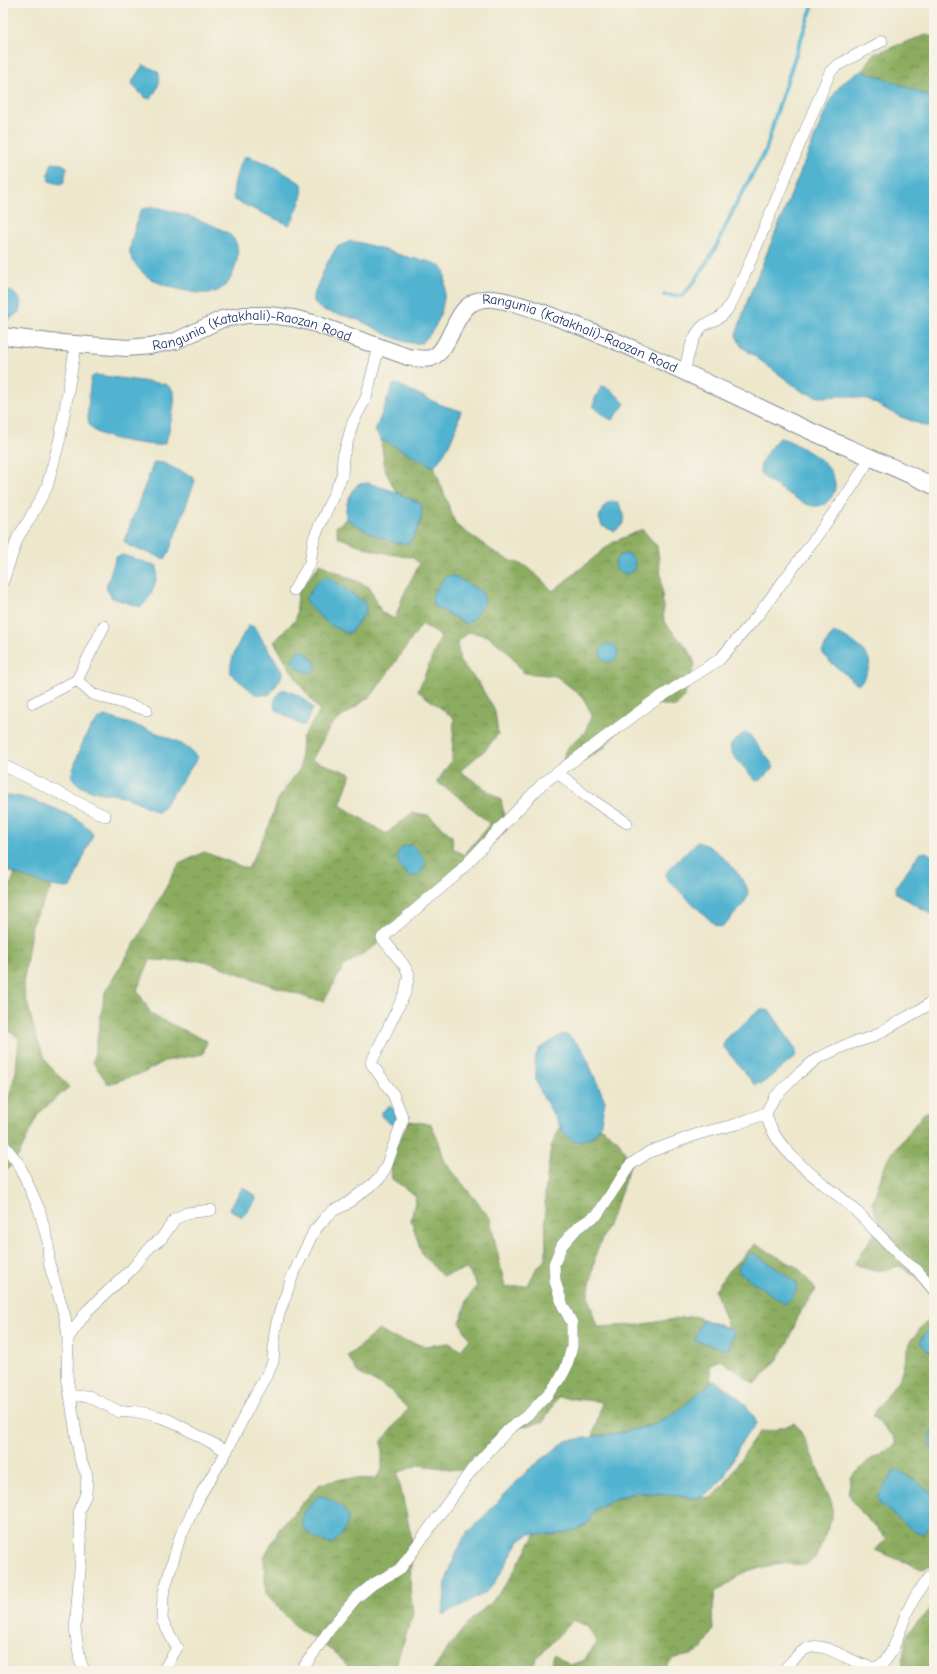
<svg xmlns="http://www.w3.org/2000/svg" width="937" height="1674" font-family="'Comic Neue',sans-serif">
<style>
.forest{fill:url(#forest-crowns);stroke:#546e60;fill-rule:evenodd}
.water{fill:#51b3d0;stroke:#367197}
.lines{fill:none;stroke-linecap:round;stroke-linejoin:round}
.stream{stroke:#51b3d0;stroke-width:4}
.street-casing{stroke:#848b95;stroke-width:12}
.secondary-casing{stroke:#848b95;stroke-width:18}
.street{stroke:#fff;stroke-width:11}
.secondary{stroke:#fff;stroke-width:16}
.labels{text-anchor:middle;stroke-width:4;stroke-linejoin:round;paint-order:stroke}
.street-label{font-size:14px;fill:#1b2f5e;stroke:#f7f3e8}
</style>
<defs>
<pattern id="forest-crowns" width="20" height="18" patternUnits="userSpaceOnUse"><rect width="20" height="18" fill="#8cad61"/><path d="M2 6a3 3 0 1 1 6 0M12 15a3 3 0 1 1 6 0" fill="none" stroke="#728d53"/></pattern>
</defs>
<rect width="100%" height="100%" fill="#f7f3e8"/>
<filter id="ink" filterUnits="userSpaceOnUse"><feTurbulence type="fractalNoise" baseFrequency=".025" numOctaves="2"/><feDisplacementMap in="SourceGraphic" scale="8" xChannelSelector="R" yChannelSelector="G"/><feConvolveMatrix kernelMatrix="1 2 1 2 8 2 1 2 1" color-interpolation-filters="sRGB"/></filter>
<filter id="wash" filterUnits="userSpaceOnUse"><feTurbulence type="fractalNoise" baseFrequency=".012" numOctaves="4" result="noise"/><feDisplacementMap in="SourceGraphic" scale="16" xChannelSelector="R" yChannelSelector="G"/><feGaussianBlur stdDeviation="0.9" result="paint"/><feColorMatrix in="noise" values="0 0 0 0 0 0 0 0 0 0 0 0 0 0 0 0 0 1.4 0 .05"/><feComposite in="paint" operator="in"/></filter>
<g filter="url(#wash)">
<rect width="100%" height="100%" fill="#ede7cc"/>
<path class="forest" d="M 925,35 L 934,37 L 934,98 C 910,89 886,78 862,71 L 874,54 Z
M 381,439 L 434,467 L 456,525 L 500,556 L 528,567 L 553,591 L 612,543 L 642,529 L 657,546 L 661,576 L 664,622 L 689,650 L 695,664 L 685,695 L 676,707 L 647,702 L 631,714 L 604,748 L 584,760 L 563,765 L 565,751 L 585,732 L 592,715 L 583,697 L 556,676 L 524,673 L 506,650 L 488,636 L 469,632 L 457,643 L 460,662 L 478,682 L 495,711 L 498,734 L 486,749 L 460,771 L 501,800 L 507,830 L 388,937 L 344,966 L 324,1001 L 311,999 L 267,984 L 205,961 L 150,960 L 137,990 L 152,1015 L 207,1041 L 203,1054 L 165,1061 L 143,1073 L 108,1084 L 93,1062 L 105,992 L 139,936 L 179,864 L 204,852 L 248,869 L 269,826 L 279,797 L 300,769 L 302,738 L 320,711 L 301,686 L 274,642 L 296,619 L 298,592 L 320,564 L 369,587 L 382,613 L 395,619 L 403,596 L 419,564 L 413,557 C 386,556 363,547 338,537 L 336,527 L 346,519 L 371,533 L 409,543 C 417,530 424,519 421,504 L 396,492 L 385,470 ZM 422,624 L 441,636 L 418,691 L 454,718 L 452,760 L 437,782 L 459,797 L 490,824 L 464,855 L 453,848 L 452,836 L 428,815 L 412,813 L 386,834 L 340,805 L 351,774 L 312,760 L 331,725 L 372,695 Z
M 15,873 L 52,886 L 32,924 L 23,986 L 36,1037 L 47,1063 L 69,1087 L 38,1114 L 19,1155 L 3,1175 L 3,1098 L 9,1097 L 16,1071 L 19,1038 L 3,1027 L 3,904 Z
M 934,1110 L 934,1298 L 915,1275 L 899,1266 C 877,1272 875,1273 854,1264 L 880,1224 L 872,1203 L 887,1160 L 924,1113 Z
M 409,1121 L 431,1124 L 439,1142 L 445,1162 L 490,1218 L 505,1288 L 528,1285 L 537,1267 L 546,1260 L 545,1193 L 551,1147 L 560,1127 L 565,1135 L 594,1136 L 600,1127 L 617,1139 L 631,1162 L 618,1201 L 596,1253 L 588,1296 L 597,1327 L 638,1325 L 694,1316 L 728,1328 L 715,1290 L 729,1270 L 755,1244 L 798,1268 L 816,1290 L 800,1312 L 789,1340 L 778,1359 L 755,1384 L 721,1360 L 710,1364 L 711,1382 C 700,1392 689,1405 676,1413 C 651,1428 623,1432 593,1436 L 602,1402 L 558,1397 L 543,1422 L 515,1428 L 475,1472 L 418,1465 L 397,1473 L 412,1539 L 410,1588 L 413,1614 L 397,1661 L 396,1671 L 351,1671 L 337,1654 L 296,1627 L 266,1593 L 264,1557 L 280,1528 L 320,1484 L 347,1478 L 376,1479 L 382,1469 L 382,1441 L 408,1409 L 390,1390 L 358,1373 L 348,1356 L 379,1330 L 391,1337 L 425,1346 L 449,1343 L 461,1350 L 470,1339 L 460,1323 L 467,1300 L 477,1285 L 467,1269 L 442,1276 L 422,1254 L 411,1220 L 416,1196 L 392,1179 L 390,1160 Z
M 934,1313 L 934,1565 L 922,1569 L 875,1550 L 887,1539 L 861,1513 L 848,1493 L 851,1478 L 868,1461 L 896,1445 L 894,1437 L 872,1416 L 900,1377 L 911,1340 Z
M 794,1423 L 799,1428 L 815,1462 L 832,1504 L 832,1518 L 816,1557 L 805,1565 L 780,1563 L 747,1571 L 715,1592 L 712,1614 L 713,1630 L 703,1648 L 691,1655 L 674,1658 L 662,1671 L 548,1671 L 554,1655 L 570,1665 L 584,1660 L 597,1643 L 587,1626 L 573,1620 L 536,1659 L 531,1671 L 433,1671 L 445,1652 L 468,1623 L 490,1603 L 507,1583 L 536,1534 L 544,1534 L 584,1527 C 590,1521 591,1513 598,1508 C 627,1487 658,1494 690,1498 C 698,1499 704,1496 711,1498 L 724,1485 L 752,1442 L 760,1432 L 775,1430 Z
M 934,1604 L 934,1671 L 900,1671 L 908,1633 Z"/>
<path class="water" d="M 143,65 C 147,67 155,69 158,72 C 163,80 155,94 150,99 L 144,97 L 132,85 L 133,80 Z
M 862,71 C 886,78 910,89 934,98 L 934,426 L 925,426 L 899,416 L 867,399 L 846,396 L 819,397 L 803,392 L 741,346 L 736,335 L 748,299 L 828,105 C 838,87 843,79 862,71 Z
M 246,156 L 270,164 L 302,184 C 305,193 295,218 289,225 L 234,200 C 231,190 238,164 246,156 Z
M 52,163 L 62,164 L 67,167 L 64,182 L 60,184 L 49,181 L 48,175 Z
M 155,207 C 171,210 224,226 233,238 C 240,247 238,257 235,267 C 232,278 226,288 215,292 C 201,297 160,286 148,277 C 141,272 132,262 130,253 C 129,246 137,221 140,212 L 142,209 Z
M 351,241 C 370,244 389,252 407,257 C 417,260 431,260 440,266 C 446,269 445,277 445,283 C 445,304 439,329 421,343 C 401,346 374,326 356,319 C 345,315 333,314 323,310 C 317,307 313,302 313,296 L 326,265 L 337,247 Z
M 3,288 L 14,293 L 21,301 L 19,312 L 8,320 L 3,320 Z
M 95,375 L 165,384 C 168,386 173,389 174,393 C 176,403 169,431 166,442 L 160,445 L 155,445 C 140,443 95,440 89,424 C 86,416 90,388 91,378 Z
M 397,384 L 441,405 L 461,411 C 454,435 450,447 434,467 L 381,439 L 375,431 L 393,385 Z
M 602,386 C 611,388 619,397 625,404 L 612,420 L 606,417 L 594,407 C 593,399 598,393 602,386 Z
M 779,438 C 788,439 795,444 802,448 C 809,452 816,455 822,461 C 828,466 835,477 835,485 C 836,495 826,506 817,506 C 808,507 797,499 789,494 C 779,488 768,482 760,473 C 759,461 771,446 779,438 Z
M 154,462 L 163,463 L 193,477 L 195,481 L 169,552 L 165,559 L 129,546 L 124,541 Z
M 368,483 L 396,492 L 421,504 C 424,519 417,531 409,543 C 392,547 362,528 346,519 C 344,506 350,494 358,484 Z
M 612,501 L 619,504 C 626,515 627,525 614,531 L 602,526 L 599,518 C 601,511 605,503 612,501 Z
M615 564a10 10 0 1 1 20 0a10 10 0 1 1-20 0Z
M 123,555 L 157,566 C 159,579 151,598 141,607 L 112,598 L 106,588 L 116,557 Z
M 445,576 L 454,576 L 482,592 L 485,602 L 473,619 L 466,624 L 433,605 L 432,596 Z
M 328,577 L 364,602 L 366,608 L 365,613 L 350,633 C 337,633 310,611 306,599 C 312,590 316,578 328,577 Z
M 249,625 L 254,627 L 283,672 L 280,680 L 269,695 L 255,694 L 231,674 C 228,661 241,637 249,625 Z
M 834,633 C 844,634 867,650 869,660 C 871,668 865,678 860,683 L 856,683 L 828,660 L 822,652 L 829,638 Z
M600 653a9 9 0 1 1 18 0a9 9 0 1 1-18 0Z
M 299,649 L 307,653 L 317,665 L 312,673 C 303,672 294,668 292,659 Z
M 283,689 L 300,696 L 313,708 L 305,725 L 301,725 L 275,709 C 272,701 278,694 283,689 Z
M 105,716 C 126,723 188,739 197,758 L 195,762 L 160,811 L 157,812 C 147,807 136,800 125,797 C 104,790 85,797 71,776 C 78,757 85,724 105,716 Z
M 744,733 L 748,733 L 773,765 L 772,770 L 762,779 L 756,781 L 732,754 L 730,745 Z
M 10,795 C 30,798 84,816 93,834 L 71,887 C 60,892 16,874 3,869 L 3,797 Z
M 697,842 C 700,843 705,844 708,846 C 719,852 750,882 748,894 C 747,903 728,922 721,927 L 715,925 L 668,880 L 666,875 L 668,870 Z
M 411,845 L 418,850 L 426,863 L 420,874 L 411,877 C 397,869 389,847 411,845 Z
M 926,852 L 934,857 L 934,916 L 896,893 L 896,886 L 920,853 Z
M 761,1009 L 770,1011 L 796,1050 L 795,1057 L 763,1083 L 754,1084 L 723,1046 L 726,1038 Z
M 562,1034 L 569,1036 L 582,1048 L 605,1101 L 600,1127 L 594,1135 L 581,1141 L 572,1141 L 565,1135 L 541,1093 L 536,1080 L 535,1063 L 536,1056 L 539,1049 Z
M 389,1106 C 396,1109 398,1117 394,1124 L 389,1123 L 381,1116 L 382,1112 Z
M 243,1187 L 255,1195 L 256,1200 L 242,1217 L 229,1209 Z
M 751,1253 L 757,1255 L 796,1282 C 799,1290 792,1299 785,1304 L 739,1272 L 738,1267 L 747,1256 Z
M 702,1319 L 734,1331 L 731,1344 L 726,1350 L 694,1340 Z
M 928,1331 L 934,1333 L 934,1351 C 927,1353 924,1347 920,1342 L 924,1335 Z
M 713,1381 C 725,1383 755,1411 756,1423 L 753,1429 L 743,1439 L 724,1477 L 714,1488 L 703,1496 L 697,1498 L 691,1498 L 677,1495 L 637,1492 L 617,1498 L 600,1506 L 594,1511 L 587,1524 L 576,1530 L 554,1535 L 536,1534 L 529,1534 L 519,1541 L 494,1585 L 486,1592 L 462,1606 L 443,1615 L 446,1581 L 454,1559 L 464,1537 L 528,1470 L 566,1441 L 625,1432 L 653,1425 L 677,1412 L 711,1382 Z
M 934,1428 L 934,1450 C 926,1444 931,1436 934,1428 Z
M 895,1470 L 900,1471 L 930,1492 L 934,1497 C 934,1513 936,1522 923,1533 L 915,1532 L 881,1505 L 877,1497 Z
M 318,1496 C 327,1494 343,1507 348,1515 C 348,1527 342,1536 332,1544 C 323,1543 304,1534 302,1523 C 300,1515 312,1502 318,1496 Z"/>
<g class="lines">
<path class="stream" d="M 664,295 L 682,296 L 695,281 L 715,249 L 735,206 L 766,150 L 776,114 L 808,18 L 814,3"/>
</g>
</g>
<g filter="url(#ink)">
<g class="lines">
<g class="street-casing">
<path id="street" d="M 684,372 C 688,357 691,337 703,326 C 708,322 715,321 720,317 C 730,310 735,294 741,283 L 830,72 L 836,66 L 882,41
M 3,581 L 18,537 L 29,520 L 47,487 L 60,438 L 76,344
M 294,590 L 310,563 L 314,538 L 342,476 L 343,457 L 353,422 L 366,398 L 379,346
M 77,680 L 92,694 L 147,710
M 33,703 L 77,680 L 104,626
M 3,765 L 105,816
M 557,772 L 586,796 L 627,823
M 934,999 L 925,1007 L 872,1037 L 846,1045 L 818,1058 L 798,1074 L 774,1098 L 766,1113 C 774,1153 824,1182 853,1208 C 871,1226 889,1245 907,1263 L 917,1270 L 934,1290
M 3,1144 L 19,1164 L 39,1209 L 48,1242 L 49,1263 L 65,1317 L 68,1337 L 67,1376 L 80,1459 L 87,1475 L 86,1494 L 79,1510 L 81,1558 L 75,1629 L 80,1660 L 84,1671
M 68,1338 L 87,1311 L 132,1269 L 151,1246 L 161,1239 L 175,1219 L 187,1213 L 211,1210
M 70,1396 L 88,1396 L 120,1412 L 133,1411 L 157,1416 L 169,1420 L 227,1451
M 163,1671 L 177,1648 L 162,1620 L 163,1595 L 180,1537 L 202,1492 L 224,1456 L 255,1395 L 269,1371 L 273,1362 L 275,1331 L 279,1314 L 293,1275 L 314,1231 L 326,1217 L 334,1210 L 345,1205 L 379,1179 L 386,1167 L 403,1119 L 393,1094 L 371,1063 L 405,993 L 409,974 L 403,964 L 382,938 L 456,875 L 542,784 L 651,703 L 720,659 L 758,615 L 808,548 L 850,490 L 870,458
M 301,1671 L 330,1629 L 356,1598 L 373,1584 L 400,1569 L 473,1468 L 508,1430 L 530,1413 L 547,1395 L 559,1381 L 566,1368 L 572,1347 L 572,1323 L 563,1306 L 555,1281 L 554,1264 L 562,1245 L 578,1227 L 597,1215 L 630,1165 L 649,1152 L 698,1134 L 737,1124 L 766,1113
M 783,1671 C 790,1664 798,1652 808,1648 C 829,1639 862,1674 879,1666 C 894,1658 901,1624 908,1610 C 915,1595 923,1584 934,1572"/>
</g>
<g class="secondary-casing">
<g id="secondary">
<path id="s1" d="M 3,336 L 49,342 L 127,348 L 149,346 L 176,341 L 222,319 L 246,315 L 269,315 L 293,318 L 313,323 L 408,357 C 415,358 424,360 431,358 C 456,348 451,295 493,299 C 518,302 544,313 568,322 C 634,347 697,378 761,408 C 818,436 877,459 934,486"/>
</g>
</g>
<use href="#street" class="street"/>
<use href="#secondary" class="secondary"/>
</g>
</g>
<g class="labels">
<g class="street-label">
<text dy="5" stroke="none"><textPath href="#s1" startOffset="626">Rangunia (Katakhali)-Raozan Road</textPath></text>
<text dy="5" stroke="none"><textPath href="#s1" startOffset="254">Rangunia (Katakhali)-Raozan Road</textPath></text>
</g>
</g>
<rect width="937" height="1674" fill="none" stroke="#f7f3e8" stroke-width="16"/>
</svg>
